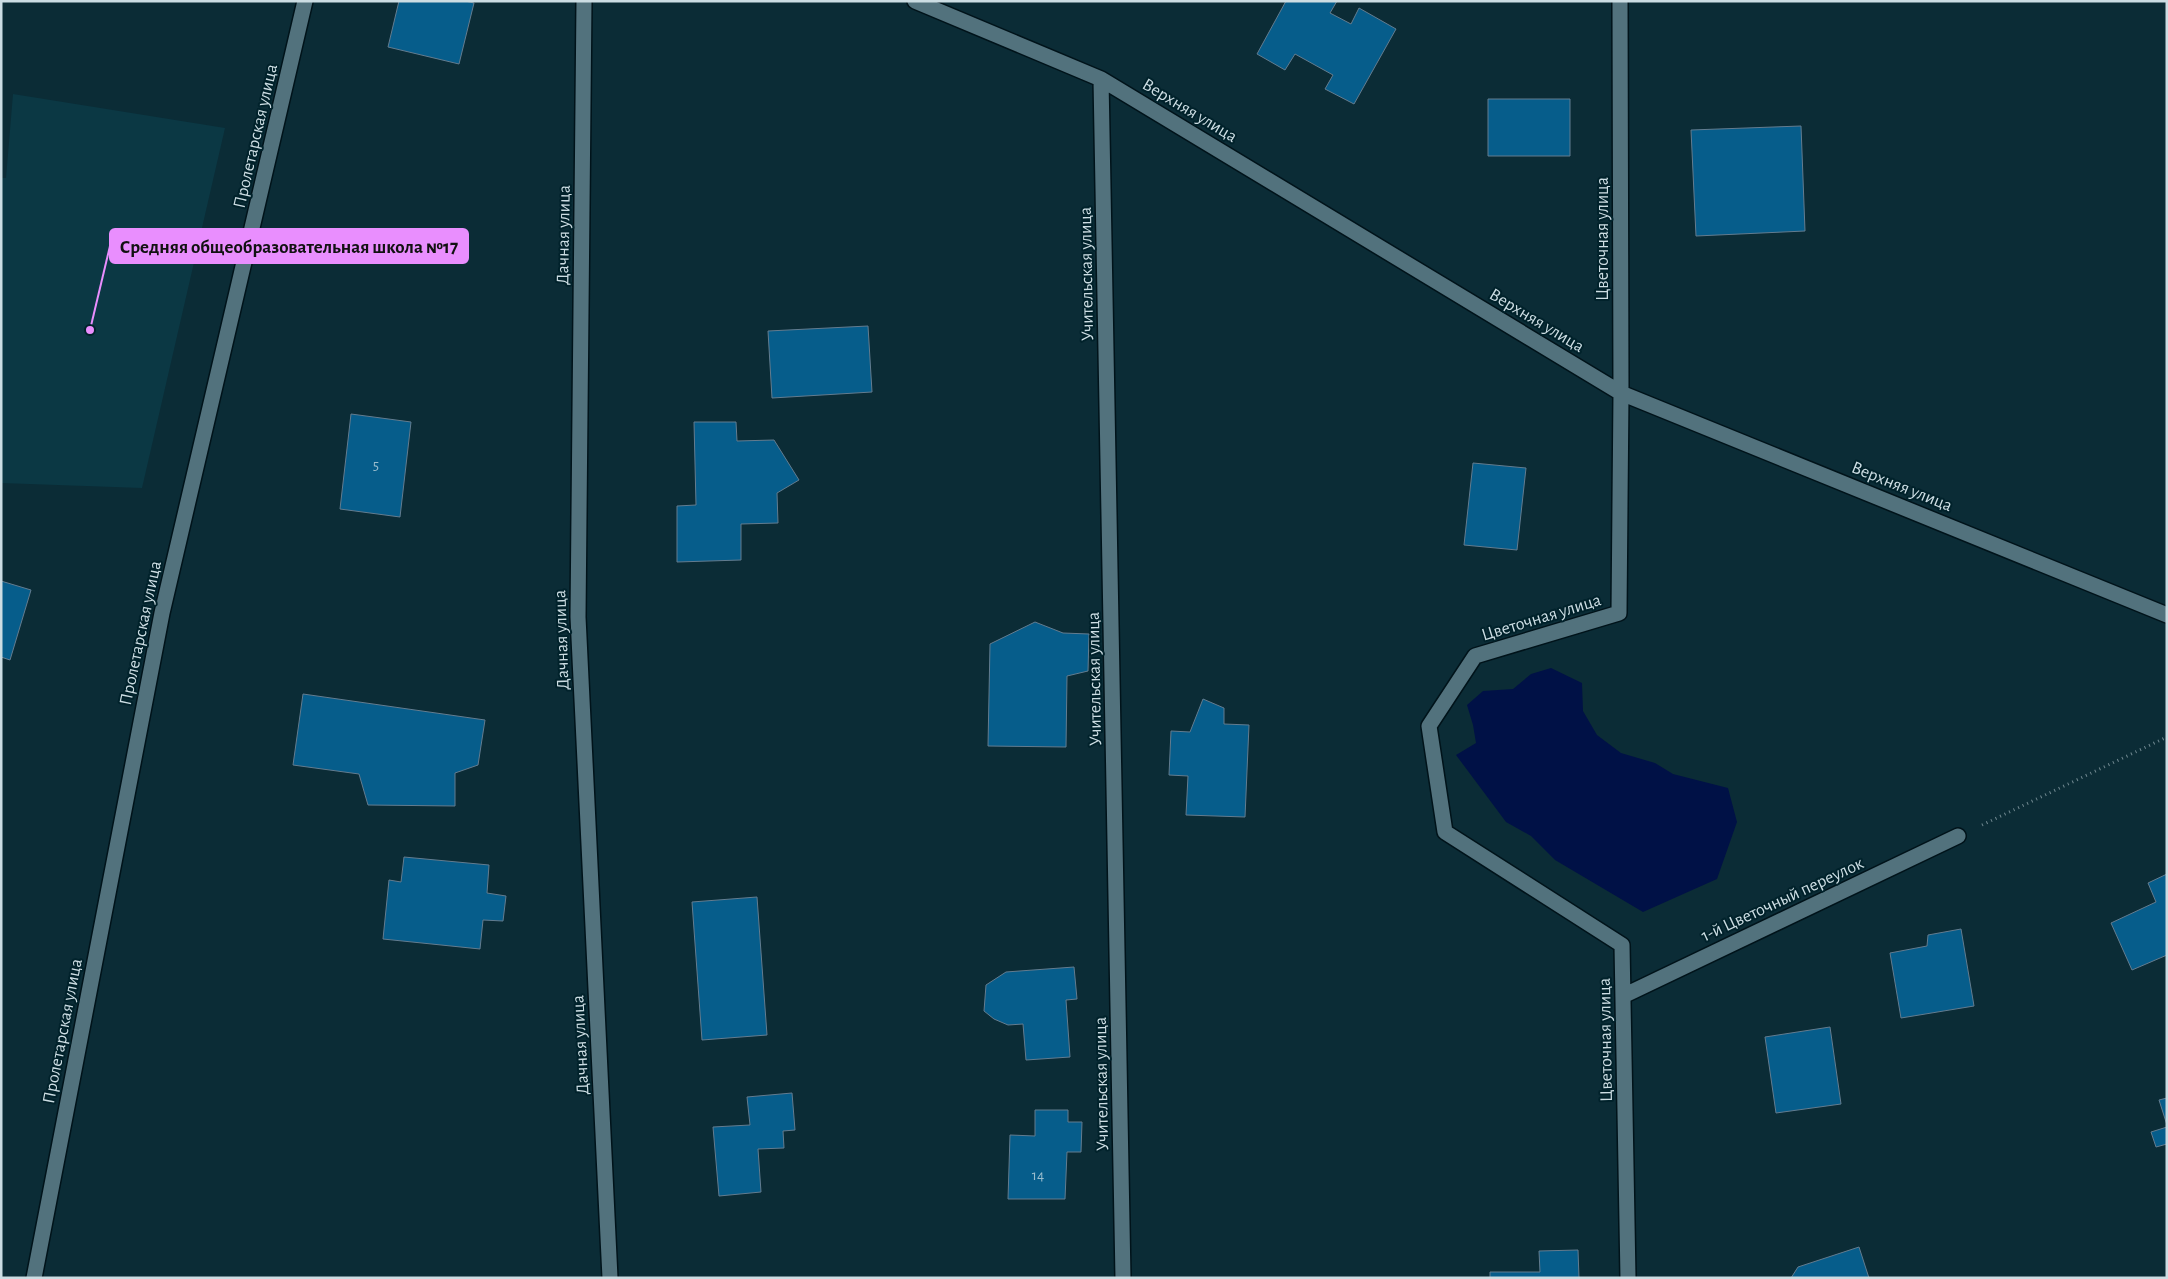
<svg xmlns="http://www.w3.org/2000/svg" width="2168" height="1279" font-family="'Alegreya Sans',sans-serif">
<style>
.built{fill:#0b3844}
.water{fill:#001146}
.building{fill:#065d8b;stroke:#637c8f}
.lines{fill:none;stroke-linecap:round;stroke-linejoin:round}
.minor-casing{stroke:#00131a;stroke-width:18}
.path{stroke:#718991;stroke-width:3;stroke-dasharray:1 4;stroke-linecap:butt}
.minor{stroke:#52727d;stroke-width:15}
.labels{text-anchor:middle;stroke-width:4;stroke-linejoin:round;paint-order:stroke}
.number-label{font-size:15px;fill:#9abdcd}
.street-label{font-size:18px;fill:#ccdde3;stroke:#01222b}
.leader{fill:none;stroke:#e98efe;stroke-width:2}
.callout-dot{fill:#e98efe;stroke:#01222b;stroke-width:2}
.callout{fill:#e98efe;stroke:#e98efe;stroke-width:2}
.callout-label{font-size:19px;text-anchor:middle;font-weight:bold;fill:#111}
</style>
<rect width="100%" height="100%" fill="#0b2c36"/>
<path class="built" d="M 13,94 L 225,128 L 142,488 L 1,483 L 1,178 L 6,178 Z"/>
<path class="water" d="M 1551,668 L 1582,683 L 1583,711 L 1597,735 L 1621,753 L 1655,763 L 1673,774 L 1728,788 L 1737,822 L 1717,879 L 1643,912 L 1555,860 L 1531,836 L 1506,822 L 1456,755 L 1476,743 L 1473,725 L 1467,705 L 1483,691 L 1513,689 L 1531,674 Z"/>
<path class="building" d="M 399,1 L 465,1 L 474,3 L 459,64 L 388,47 Z
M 1286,1 L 1337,1 L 1330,13 L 1351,24 L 1359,8 L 1396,29 L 1354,104 L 1325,89 L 1333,75 L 1295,54 L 1285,70 L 1257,54 Z
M 1488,99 L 1570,99 L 1570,156 L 1488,156 Z
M 1801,126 L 1805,231 L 1696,236 L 1691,130 Z
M 868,326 L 872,392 L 772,398 L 768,331 Z
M 351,414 L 411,422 L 400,517 L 340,509 Z
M 694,422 L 736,422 L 737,441 L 774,440 L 799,480 L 777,493 L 778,523 L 741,524 L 741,560 L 677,562 L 677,506 L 696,505 Z
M 1473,463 L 1526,468 L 1517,550 L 1464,545 Z
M 1,581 L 31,590 L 10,660 L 1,657 Z
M 1035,622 L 1063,633 L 1089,634 L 1088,671 L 1067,676 L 1066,747 L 988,746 L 990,644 Z
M 303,694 L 485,720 L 478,765 L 455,773 L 455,806 L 368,805 L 359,774 L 293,765 Z
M 1203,699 L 1224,708 L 1224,724 L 1249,725 L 1245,817 L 1186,815 L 1188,776 L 1169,775 L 1171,731 L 1190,732 Z
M 404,857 L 489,865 L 487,893 L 506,896 L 503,921 L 483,920 L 480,949 L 383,939 L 389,880 L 401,882 Z
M 2167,874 L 2167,955 L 2132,970 L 2111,923 L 2156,902 L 2148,883 Z
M 757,897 L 767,1035 L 702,1040 L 692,902 Z
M 1961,929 L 1974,1006 L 1901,1018 L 1890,953 L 1927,946 L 1928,935 Z
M 1074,967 L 1077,999 L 1066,1000 L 1070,1057 L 1026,1060 L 1023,1024 L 1008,1025 L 994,1019 L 984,1011 L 986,985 L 1006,972 Z
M 1830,1027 L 1841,1104 L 1776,1113 L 1765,1037 Z
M 792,1093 L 795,1130 L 783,1131 L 784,1148 L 758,1149 L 761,1192 L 719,1196 L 713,1127 L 750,1125 L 747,1097 Z
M 2167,1098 L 2167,1125 L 2159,1100 Z
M 1035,1110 L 1068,1110 L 1068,1122 L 1082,1122 L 1081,1152 L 1067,1152 L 1065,1199 L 1008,1199 L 1010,1135 L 1035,1136 Z
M 2167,1127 L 2167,1144 L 2156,1147 L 2151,1132 Z
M 1859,1247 L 1869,1278 L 1791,1278 L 1798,1267 Z
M 1578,1250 L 1579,1278 L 1490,1278 L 1490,1272 L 1540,1272 L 1539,1251 Z"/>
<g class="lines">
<g class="minor-casing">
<path id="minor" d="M 584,1 L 578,617 L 610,1278
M 915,1 L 1101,79 L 1621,393 L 2167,615
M 1620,1 L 1621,393 L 1619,613 L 1475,656 L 1429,726 L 1445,832 L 1622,945 L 1628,1278
M 1101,79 L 1123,1278
M 1623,996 L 1958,836
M 34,1278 L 162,613 L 305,1"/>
</g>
<path class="path" d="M 1982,825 L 2167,737"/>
<use href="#minor" class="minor"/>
</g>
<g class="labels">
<g class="number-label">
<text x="376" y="470">5</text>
<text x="1038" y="1180">14</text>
</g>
<g class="street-label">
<text transform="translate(1190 110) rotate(31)" y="6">Верхняя улица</text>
<text transform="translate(255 136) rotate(-77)" y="6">Пролетарская улица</text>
<text transform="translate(563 235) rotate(-89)" y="6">Дачная улица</text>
<text transform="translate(1602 239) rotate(-90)" y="6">Цветочная улица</text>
<text transform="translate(1086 274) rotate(-91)" y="6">Учительская улица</text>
<text transform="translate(1537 320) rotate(31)" y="6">Верхняя улица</text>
<text transform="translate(1902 486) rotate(22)" y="6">Верхняя улица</text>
<text transform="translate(1541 617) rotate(-17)" y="6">Цветочная улица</text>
<text transform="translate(140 633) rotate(-78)" y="6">Пролетарская улица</text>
<text transform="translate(561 640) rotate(-92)" y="6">Дачная улица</text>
<text transform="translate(1094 679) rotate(-91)" y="6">Учительская улица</text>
<text transform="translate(1782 899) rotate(-25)" y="6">1-й Цветочный переулок</text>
<text transform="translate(62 1031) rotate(-79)" y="6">Пролетарская улица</text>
<text transform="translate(1605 1040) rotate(-91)" y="6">Цветочная улица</text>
<text transform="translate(580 1045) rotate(-93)" y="6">Дачная улица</text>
<text transform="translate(1101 1084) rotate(-91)" y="6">Учительская улица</text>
</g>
</g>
<path class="leader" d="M90 330L110 246"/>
<circle class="callout-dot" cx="90" cy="330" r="5"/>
<rect class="callout" x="110" y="229" width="358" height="34" rx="5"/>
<g class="callout-label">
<text x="289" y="253">Средняя общеобразовательная школа №17</text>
</g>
<rect width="2168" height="1279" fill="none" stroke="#ccdde3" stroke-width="5"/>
</svg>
